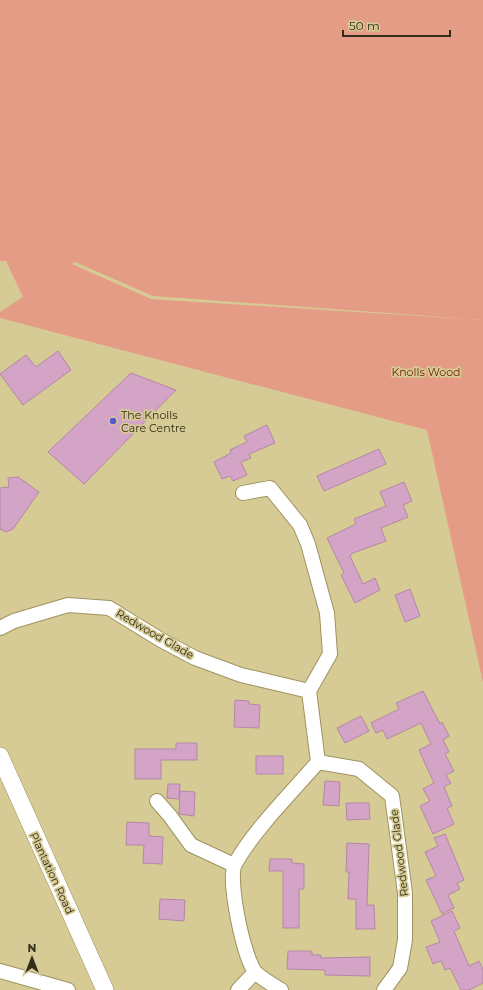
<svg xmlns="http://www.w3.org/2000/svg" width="483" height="990" font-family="Montserrat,sans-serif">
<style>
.green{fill:#e59c87}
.building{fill:#d4a4c6;stroke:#b487a7}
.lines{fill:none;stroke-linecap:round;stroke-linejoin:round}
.minor-casing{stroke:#9e935f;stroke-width:16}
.tertiary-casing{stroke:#9e935f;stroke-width:18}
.minor{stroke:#fff;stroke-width:14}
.tertiary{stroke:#fff;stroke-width:17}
.poi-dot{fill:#565ad1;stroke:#d6ca95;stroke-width:1.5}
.labels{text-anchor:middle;stroke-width:3.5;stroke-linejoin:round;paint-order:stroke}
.park-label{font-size:11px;fill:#6b1f06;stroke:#d6ca95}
.poi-label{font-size:11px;fill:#322d18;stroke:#d6ca95;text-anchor:start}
.street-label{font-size:11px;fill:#322d18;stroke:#d6ca95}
</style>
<rect width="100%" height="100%" fill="#d6ca95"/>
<path class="green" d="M 0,0 L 483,0 L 483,320 L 153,296 L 75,262 L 72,264 L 151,299 L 483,320 L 483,682 L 427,430 L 0,318 L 0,312 L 23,297 L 6,261 L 0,261 Z"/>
<path class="building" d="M 58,351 L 71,370 L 23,405 L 0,374 L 26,355 L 36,367 Z
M 131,373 L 176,390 L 84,484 L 48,452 Z
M 267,425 L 275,443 L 249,454 L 251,458 L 241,462 L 247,475 L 233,481 L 230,476 L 222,479 L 214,462 L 231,453 L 230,450 L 247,442 L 244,436 Z
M 379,449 L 386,464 L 324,491 L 317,476 Z
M 18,477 L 39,492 L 13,529 L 6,532 L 0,529 L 0,488 L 9,487 L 8,478 Z
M 404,482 L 412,501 L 403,505 L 408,517 L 381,528 L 386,541 L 353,553 L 350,556 L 363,584 L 375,578 L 380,590 L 355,603 L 341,575 L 344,573 L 327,538 L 356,524 L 354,519 L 386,506 L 380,492 Z
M 410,589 L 420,616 L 405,622 L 395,595 Z
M 423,691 L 440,724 L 442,722 L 449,736 L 443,740 L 449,752 L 445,754 L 454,771 L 446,775 L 451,783 L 444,787 L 452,806 L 447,808 L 454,824 L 433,834 L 420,806 L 430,801 L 423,789 L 434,783 L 419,750 L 431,744 L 421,723 L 387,739 L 383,730 L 376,733 L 371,723 L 399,709 L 396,703 Z
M 235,700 L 249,701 L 249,704 L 260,705 L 259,728 L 234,727 Z
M 361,716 L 369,731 L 345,743 L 337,728 Z
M 176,743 L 197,743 L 197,760 L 161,760 L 161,779 L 135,779 L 135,749 L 176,749 Z
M 256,756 L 283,756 L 283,774 L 256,774 Z
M 325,781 L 340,782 L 339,806 L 323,805 Z
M 168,784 L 180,784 L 179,799 L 167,798 Z
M 180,791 L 195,792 L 194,816 L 179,814 Z
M 346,803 L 369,803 L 370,819 L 347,820 Z
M 127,822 L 149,823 L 149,836 L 163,837 L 162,864 L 143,863 L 144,845 L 126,845 Z
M 445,834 L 464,880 L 457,883 L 460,889 L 448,895 L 454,908 L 442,914 L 426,880 L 436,876 L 425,852 L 438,846 L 434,838 Z
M 347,843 L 369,844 L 367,905 L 374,905 L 375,929 L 356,929 L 356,899 L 348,899 L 349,872 L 346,872 Z
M 270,859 L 292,859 L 292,863 L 304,864 L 304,889 L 299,889 L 299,928 L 283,928 L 283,871 L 269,871 Z
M 160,899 L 185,900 L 184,921 L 159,919 Z
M 452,911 L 460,928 L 454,931 L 469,966 L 479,961 L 483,969 L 483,983 L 469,990 L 461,990 L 450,968 L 445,970 L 441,961 L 433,964 L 426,947 L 440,942 L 431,921 Z
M 288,951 L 312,951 L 312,955 L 321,955 L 321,958 L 370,957 L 370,976 L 325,975 L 325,970 L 287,969 Z"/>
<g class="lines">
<g class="minor-casing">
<path id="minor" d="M 243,493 L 270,488 L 300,525 L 308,544 L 327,613 L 330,654 L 309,691
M 0,628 L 14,621 L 68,605 L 109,608 L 161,640 L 195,658 L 241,675 L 309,691 L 318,762 C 293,791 253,831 235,864 C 227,879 244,960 256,973 C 263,979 273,985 281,990
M 318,762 L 359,769 L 392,796 L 405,893 L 405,940 L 400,968 L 384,990
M 157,801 L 170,816 L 191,845 L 234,865
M 0,971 L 68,990
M 238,990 L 255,972"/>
</g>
<g class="tertiary-casing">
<path id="tertiary" d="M 0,756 L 105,990"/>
</g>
<use href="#minor" class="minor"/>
<use href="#tertiary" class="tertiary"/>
</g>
<circle class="poi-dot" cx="113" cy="421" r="4"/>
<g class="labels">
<g class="park-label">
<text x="426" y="376">Knolls Wood</text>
</g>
<g class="poi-label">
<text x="121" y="419">The Knolls<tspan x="121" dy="13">Care Centre</tspan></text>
</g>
<g class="street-label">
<text transform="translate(155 634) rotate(30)" y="4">Redwood Glade</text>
<text transform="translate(399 853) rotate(-97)" y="4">Redwood Glade</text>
<text transform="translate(52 873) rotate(65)" y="4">Plantation Road</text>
</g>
</g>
<g transform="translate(32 958)" stroke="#d6ca95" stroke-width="3" paint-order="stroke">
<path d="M0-3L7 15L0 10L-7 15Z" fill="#322d18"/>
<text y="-6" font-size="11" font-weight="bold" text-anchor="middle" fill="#322d18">N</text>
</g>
<path d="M343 30v6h107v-6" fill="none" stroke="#322d18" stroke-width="2"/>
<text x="349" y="30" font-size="12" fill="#322d18" stroke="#d6ca95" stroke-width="3" paint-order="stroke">50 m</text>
</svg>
